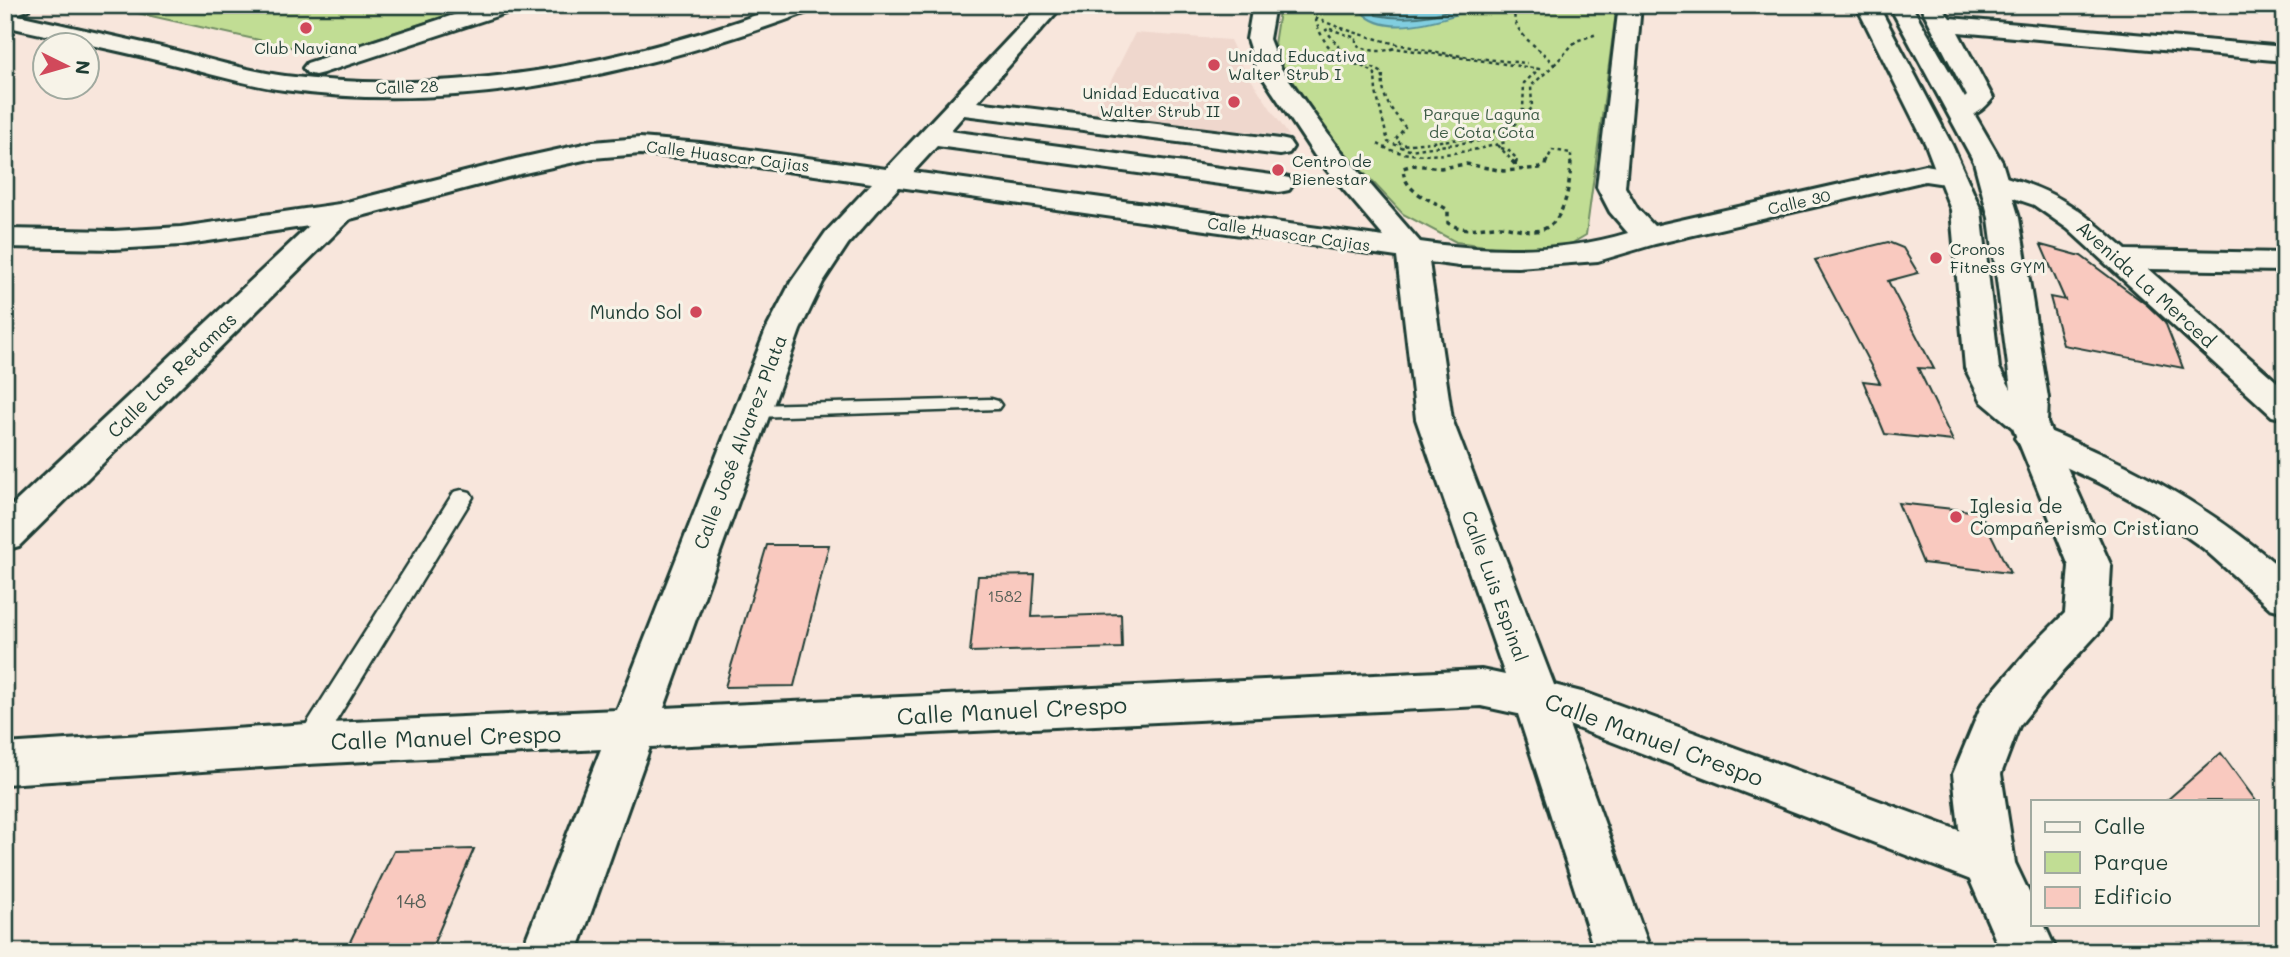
<svg xmlns="http://www.w3.org/2000/svg" width="2290" height="957" font-family="Mali,sans-serif">
<style>
.built{fill:#efd7cd}
.green{fill:#c1dd94;stroke:#708d64;stroke-width:2}
.water{fill:#81cee0;stroke:#5a949b;stroke-width:2}
.lines{fill:none;stroke-linecap:round;stroke-linejoin:round}
.shore{stroke:#467779;stroke-width:2}
.building{fill:#f9c9bf;stroke:#1f3d34;stroke-width:2}
.lane-casing{stroke:#1f3d34;stroke-width:5}
.street-casing{stroke:#1f3d34;stroke-width:6}
.secondary-casing{stroke:#1f3d34;stroke-width:6}
.primary-casing{stroke:#1f3d34;stroke-width:6}
.path-far1{stroke:#1f3d34;stroke-width:2.5;stroke-dasharray:3.5 3.5;stroke-linecap:butt}
.path{stroke:#1f3d34;stroke-width:3.5;stroke-dasharray:4.5 4.5;stroke-linecap:butt}
.lane{fill:#f7f3e8;fill-rule:evenodd}
.street{fill:#f7f3e8;fill-rule:evenodd}
.secondary{fill:#f7f3e8;fill-rule:evenodd}
.primary{fill:#f7f3e8;fill-rule:evenodd}
.poi-dot{fill:#d1495b;stroke:#f7f3e8;stroke-width:2.5}
.labels{text-anchor:middle;stroke-width:6;stroke-linejoin:round;paint-order:stroke}
.far-poi-label{font-size:16px;fill:#1f3d34;stroke:#f7f3e8;text-anchor:start}
.far-street-label{font-size:16px;fill:#1f3d34;stroke:#f7f3e8}
.far-park-label{font-size:16px;fill:#3f5d47;stroke:#f7f3e8}
.number-label{font-size:16px;fill:#566057}
.street-label{font-size:19px;fill:#1f3d34;stroke:#f7f3e8}
.poi-label{font-size:19px;fill:#1f3d34;stroke:#f7f3e8;text-anchor:end}
.near-number-label{font-size:19px;fill:#566057}
.near-street-label{font-size:23px;fill:#1f3d34;stroke:#f7f3e8}
</style>
<rect width="100%" height="100%" fill="#f8e6dc"/>
<filter id="ink" filterUnits="userSpaceOnUse"><feTurbulence type="fractalNoise" baseFrequency=".0143" numOctaves="2"/><feDisplacementMap in="SourceGraphic" scale="14" xChannelSelector="R" yChannelSelector="G"/><feConvolveMatrix kernelMatrix="1 2 1 2 8 2 1 2 1" color-interpolation-filters="sRGB"/></filter>
<g filter="url(#ink)">
<path class="built" d="M 1135,33 L 1230,40 L 1242,66 L 1289,136 L 1094,115 Z"/>
<path class="green" d="M 102,5 L 479,5 L 337,51 L 317,53 Z
M 1280,5 L 1617,5 L 1586,235 L 1569,245 L 1516,250 L 1456,242 L 1403,214 L 1332,139 L 1283,66 L 1274,44 Z"/>
<path class="water" d="M 1370,5 L 1487,5 C 1456,14 1388,42 1362,12 Z"/>
<g class="lines">
<path class="shore" d="M 1373,5 L 1376,15 C 1406,21 1435,17 1464,5"/>
</g>
<path class="building" d="M 1888,242 L 1903,248 L 1918,273 L 1888,281 L 1934,369 L 1918,368 L 1953,441 L 1885,434 L 1863,381 L 1880,383 L 1815,260 Z
M 2041,245 L 2081,256 L 2147,305 L 2165,322 L 2183,368 L 2063,345 L 2050,297 L 2065,300 Z
M 1898,503 L 1980,512 L 2010,573 L 1923,563 Z
M 767,545 L 829,545 L 794,686 L 725,687 Z
M 1035,575 L 1032,617 L 1121,614 L 1122,648 L 970,652 L 978,576 Z
M 2221,753 L 2256,801 L 2166,801 Z
M 474,849 L 430,952 L 345,952 L 394,851 Z"/>
<g class="lines">
<g class="lane-casing">
<path id="lane" d="M 991,399 L 998,401 L 1001,405 L 998,409 L 752,417 L 745,415 L 742,411 L 745,407 L 752,405 Z
M 462,490 L 470,492 L 473,497 L 317,752 L 308,755 L 299,752 L 295,744 L 299,736 L 454,492 Z"/>
</g>
<g class="street-casing">
<path id="street" d="M 5,5 L 31,5 L 28,10 L 5,18 Z
M 484,5 L 518,5 L 515,10 L 323,73 L 315,75 L 307,73 L 303,68 L 307,63 Z
M 1040,5 L 1063,5 L 977,102 L 1280,139 L 1289,141 L 1293,147 L 1289,153 L 1280,155 L 964,115 L 950,131 L 1279,176 L 1289,178 L 1293,184 L 1289,190 L 1279,192 L 937,146 L 913,172 L 1384,237 L 1315,156 L 1256,67 L 1247,39 L 1253,5 L 1275,5 L 1269,39 L 1280,67 L 1335,144 L 1420,242 C 1488,252 1562,253 1628,233 L 1610,212 L 1597,187 L 1619,5 L 1641,5 L 1625,187 L 1637,208 L 1654,226 L 1925,165 L 1962,171 L 1966,177 L 1962,183 L 1952,185 L 1925,181 L 1655,244 L 1598,261 L 1518,267 L 1459,266 L 1429,262 L 1452,419 L 1554,685 L 1589,694 L 2007,848 L 2015,864 L 2007,880 L 1989,887 L 1569,725 L 1651,952 L 1595,952 L 1518,714 L 1481,706 L 650,747 L 577,952 L 521,952 L 601,749 L 308,764 L 5,784 L 5,744 L 308,724 L 617,710 L 766,330 L 791,282 L 826,232 L 872,183 L 701,159 L 640,154 L 593,158 L 520,174 L 350,219 L 19,546 L 5,550 L 5,512 L 309,226 L 181,245 L 114,249 L 5,247 L 5,229 L 114,231 L 181,227 L 339,204 L 516,159 L 593,142 L 640,138 L 701,143 L 886,169 ZM 899,187 L 1397,257 L 1416,419 L 1505,675 L 1481,670 L 664,708 L 800,330 L 823,282 L 848,244 Z
M 1920,5 L 1940,5 L 1950,18 L 2285,47 L 2285,61 L 1958,32 L 1993,98 C 1983,111 1969,121 1953,117 L 1949,112 L 1967,96 Z
M 1994,174 C 2055,189 2080,209 2126,250 L 2285,253 L 2285,271 L 2148,269 L 2285,389 L 2285,419 L 2272,416 L 2068,229 L 2034,205 L 1984,188 L 1980,182 L 1984,176 Z
M 2034,426 C 2055,432 2074,442 2094,451 C 2165,482 2227,521 2285,572 L 2285,612 L 2270,608 L 2203,548 L 2148,509 L 2102,484 L 2021,446 L 2015,438 L 2021,430 Z"/>
</g>
<g class="secondary-casing">
<path id="secondary" d="M 784,5 L 816,5 L 813,10 C 645,73 464,115 284,90 C 242,84 201,71 160,61 C 109,48 57,38 5,26 L 5,12 C 57,24 109,35 161,47 C 202,57 243,70 285,76 C 454,97 625,64 784,5 Z"/>
</g>
<g class="primary-casing">
<path id="primary" d="M 1856,5 L 1878,5 L 1952,145 L 1981,210 L 1999,368 L 2011,389 L 1989,218 L 1974,162 L 1889,5 L 1911,5 L 2002,162 L 2019,218 L 2048,398 L 2047,423 L 2111,566 L 2108,619 L 2101,630 L 2064,670 L 2019,726 L 2001,774 L 2015,863 L 2033,901 L 2033,924 L 2044,924 L 2057,952 L 2001,952 L 1963,864 L 1953,774 L 1982,704 L 2032,646 L 2065,613 L 2069,566 L 2013,428 L 1982,402 L 1965,368 L 1951,210 L 1926,145 Z"/>
</g>
<path class="path-far1" d="M 1313,5 C 1316,30 1326,52 1350,62 C 1359,66 1367,67 1375,74 L 1376,92 L 1388,142 L 1409,150 L 1493,139 L 1506,132 L 1532,108 L 1531,86 L 1554,65 C 1538,44 1509,35 1515,5
M 1315,18 C 1383,46 1454,57 1527,63
M 1330,29 L 1356,38 L 1356,44 C 1369,52 1381,53 1395,48 L 1539,69 L 1524,83 L 1523,110 L 1489,136 L 1402,145 L 1396,139 L 1405,127 C 1390,107 1381,100 1383,73 L 1344,54 L 1326,30 Z
M 1554,65 L 1576,41 L 1597,34
M 1378,144 C 1410,164 1472,152 1506,142
M 1498,145 L 1514,163
M 1501,148 L 1508,150 L 1517,159 L 1516,163
M 1546,163 L 1552,150 L 1571,153 L 1571,163"/>
<path class="path" d="M 1512,161 L 1518,168
M 1546,161 L 1545,166 L 1540,168 L 1504,171 L 1466,164 L 1441,168 L 1413,165 L 1403,168 C 1404,194 1430,198 1448,210 L 1448,223 C 1465,233 1477,227 1495,226 C 1508,225 1520,231 1533,231 C 1565,231 1570,185 1571,161
M 1515,165 L 1516,161"/>
<use href="#lane" class="lane"/>
<use href="#street" class="street"/>
<use href="#secondary" class="secondary"/>
<use href="#primary" class="primary"/>
</g>
</g>
<g class="poi-dot">
<circle cx="306" cy="28" r="7"/>
<circle cx="1214" cy="65" r="7"/>
<circle cx="1234" cy="102" r="7"/>
<circle cx="1278" cy="170" r="7"/>
<circle cx="1936" cy="258" r="7"/>
<circle cx="696" cy="312" r="7"/>
<circle cx="1956" cy="517" r="7"/>
</g>
<g class="labels">
<g class="far-poi-label">
<text x="306" y="54" text-anchor="middle">Club Naviana</text>
<text x="1228" y="62">Unidad Educativa<tspan x="1228" dy="18">Walter Strub I</tspan></text>
<text x="1220" y="99" text-anchor="end">Unidad Educativa<tspan x="1220" dy="18">Walter Strub II</tspan></text>
<text x="1292" y="167">Centro de<tspan x="1292" dy="18">Bienestar</tspan></text>
<text x="1950" y="255">Cronos<tspan x="1950" dy="18">Fitness GYM</tspan></text>
</g>
<g class="far-street-label">
<text transform="translate(407 87) rotate(-2)" y="6">Calle 28</text>
<text transform="translate(728 156) rotate(7)" y="6">Calle Huascar Cajias</text>
<text transform="translate(1799 202) rotate(-13)" y="6">Calle 30</text>
<text transform="translate(1289 234) rotate(8)" y="6">Calle Huascar Cajias</text>
</g>
<g class="far-park-label">
<text x="1482" y="120">Parque Laguna<tspan x="1482" dy="18">de Cota Cota</tspan></text>
</g>
<g class="number-label">
<text x="1005" y="602">1582</text>
</g>
<g class="street-label">
<text transform="translate(2146 284) rotate(42)" y="7">Avenida La Merced</text>
<text transform="translate(172 375) rotate(-44)" y="7">Calle Las Retamas</text>
<text transform="translate(740 442) rotate(-69)" y="7">Calle José Alvarez Plata</text>
<text transform="translate(1495 586) rotate(70)" y="7">Calle Luis Espinal</text>
</g>
<g class="poi-label">
<text x="682" y="319">Mundo Sol</text>
<text x="1970" y="513" text-anchor="start">Iglesia de<tspan x="1970" dy="22">Compañerismo Cristiano</tspan></text>
</g>
<g class="near-number-label">
<text x="411" y="908">148</text>
</g>
<g class="near-street-label">
<text transform="translate(1012 711) rotate(-3)" y="8">Calle Manuel Crespo</text>
<text transform="translate(446 738) rotate(-2)" y="8">Calle Manuel Crespo</text>
<text transform="translate(1654 740) rotate(20)" y="8">Calle Manuel Crespo</text>
</g>
</g>
<rect width="2290" height="957" fill="none" stroke="#f7f3e8" stroke-width="28"/>
<rect x="14" y="14" width="2262" height="929" fill="none" stroke="#1f3d34" stroke-width="2.5" filter="url(#ink)"/>
<rect x="2031" y="800" width="228" height="126" fill="#f7f3e8" stroke="#a1aaa0" stroke-width="2"/>
<rect x="2045" y="822" width="35" height="10" fill="#f7f3e8" stroke="#a1aaa0" stroke-width="2"/>
<text x="2094" y="834" font-size="21" fill="#1f3d34">Calle</text>
<rect x="2045" y="852" width="35" height="21" fill="#c1dd94" stroke="#a1aaa0" stroke-width="2"/>
<text x="2094" y="870" font-size="21" fill="#1f3d34">Parque</text>
<rect x="2045" y="887" width="35" height="21" fill="#f9c9bf" stroke="#a1aaa0" stroke-width="2"/>
<text x="2094" y="904" font-size="21" fill="#1f3d34">Edificio</text>
<g transform="translate(66 66) rotate(95)"><circle r="33" fill="#f7f3e8" stroke="#a1aaa0" stroke-width="2"/>
<path d="M0-5L12 26L0 18L-12 26Z" fill="#d1495b"/>
<text y="-10" font-size="19" font-weight="bold" text-anchor="middle" fill="#1f3d34">N</text>
</g>
</svg>
